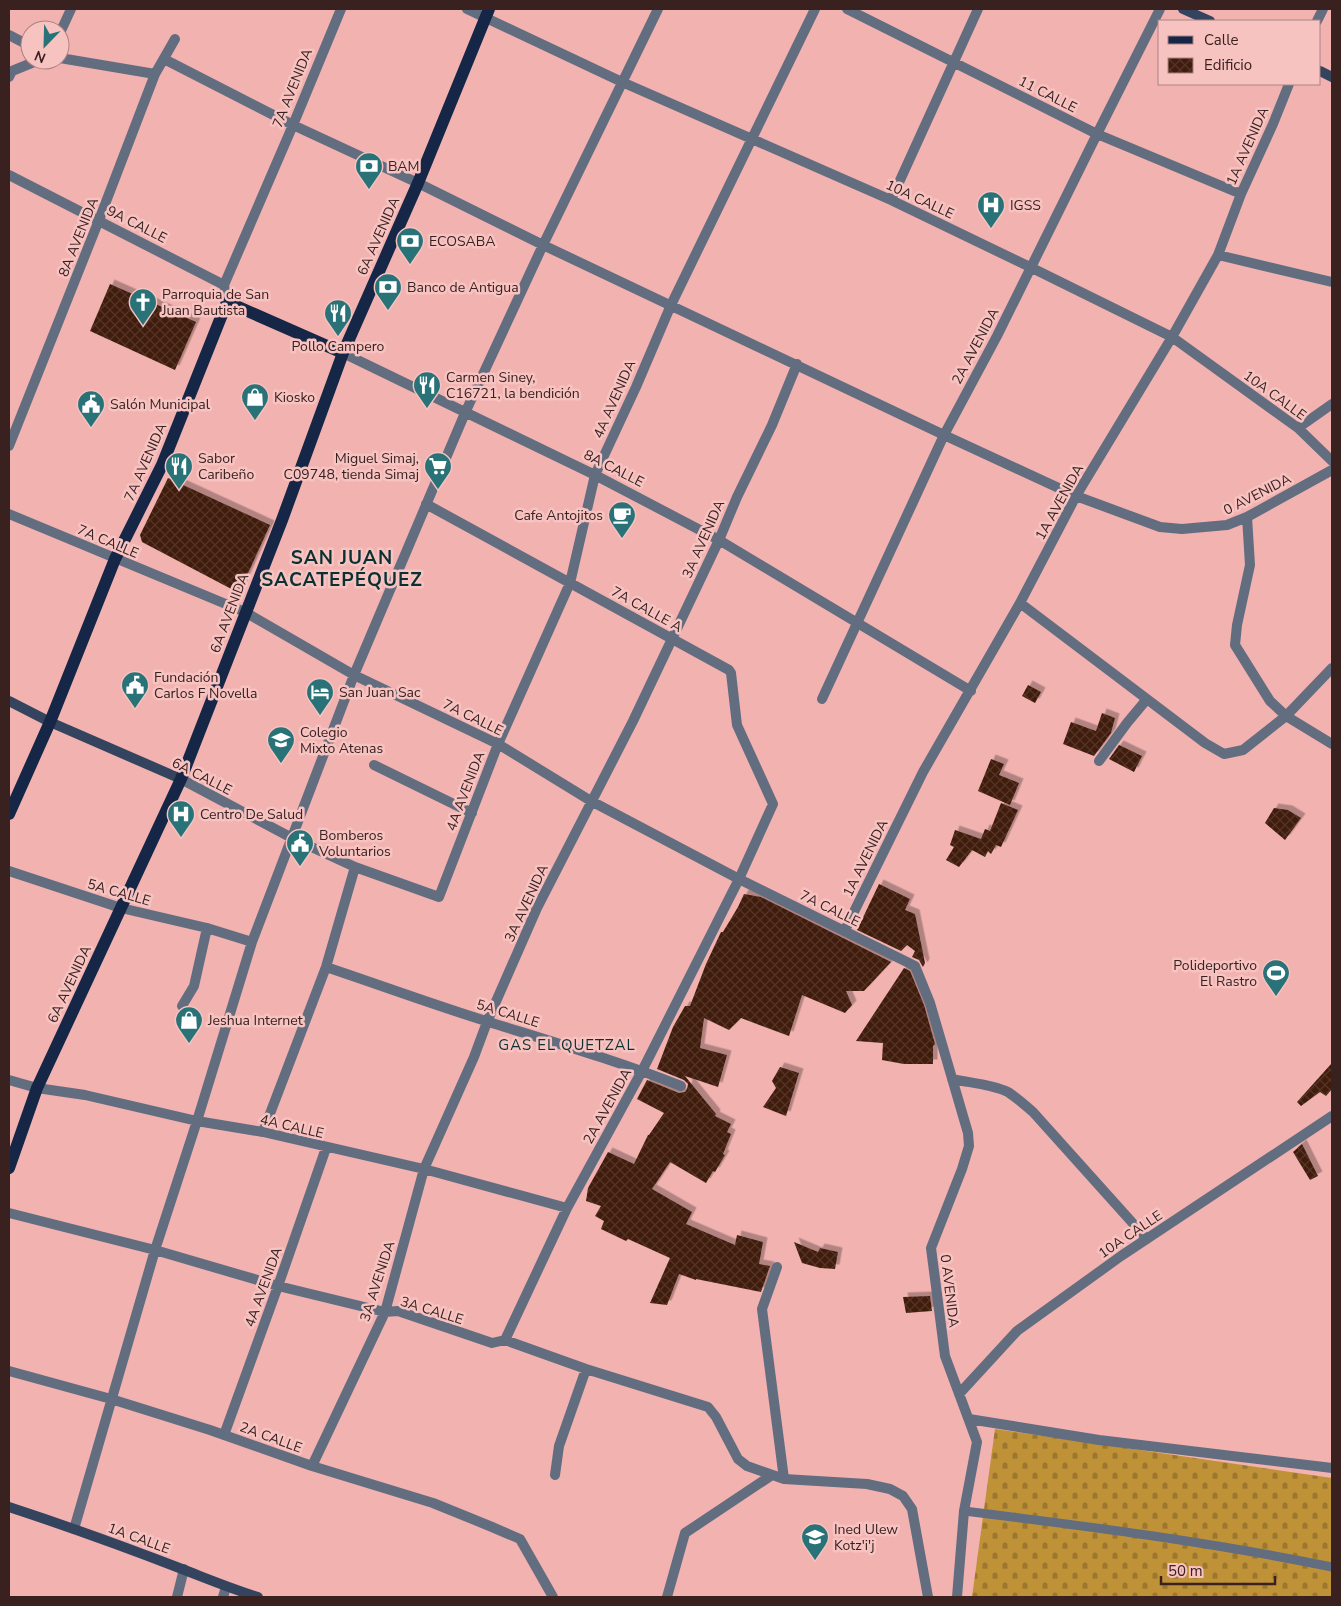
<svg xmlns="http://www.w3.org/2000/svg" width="1341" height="1606" font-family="'Nunito Sans',sans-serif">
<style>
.cemetery{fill:url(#cemetery-stones)}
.building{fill:url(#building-cross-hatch);filter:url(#shadow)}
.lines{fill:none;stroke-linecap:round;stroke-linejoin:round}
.lane{stroke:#626d80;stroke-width:9}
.street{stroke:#626d80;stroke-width:10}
.secondary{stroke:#34445f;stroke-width:10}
.primary{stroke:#152646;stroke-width:12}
.labels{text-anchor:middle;stroke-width:5;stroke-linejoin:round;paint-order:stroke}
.street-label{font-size:14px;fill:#392120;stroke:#f7c3c1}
.poi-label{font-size:14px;fill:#392120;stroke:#f7c3c1;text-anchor:start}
.neighbourhood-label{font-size:15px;letter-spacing:1px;fill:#0c3032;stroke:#f7c3c1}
.district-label{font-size:19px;font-weight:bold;letter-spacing:1px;fill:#0c3032;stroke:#f7c3c1}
</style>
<defs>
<pattern id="cemetery-stones" width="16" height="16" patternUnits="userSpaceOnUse" patternTransform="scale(1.25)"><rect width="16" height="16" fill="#c09237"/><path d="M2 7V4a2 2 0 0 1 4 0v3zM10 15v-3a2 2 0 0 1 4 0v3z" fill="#9d772e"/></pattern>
<pattern id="building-cross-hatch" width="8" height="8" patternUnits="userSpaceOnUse" patternTransform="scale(1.25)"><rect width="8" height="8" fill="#401c0e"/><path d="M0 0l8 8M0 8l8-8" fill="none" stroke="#543428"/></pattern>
<filter id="shadow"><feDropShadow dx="4.5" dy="-4.5" stdDeviation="0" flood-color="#0004"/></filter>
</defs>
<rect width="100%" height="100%" fill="#f2b2b0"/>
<path class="cemetery" d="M 995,1429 L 1332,1478 L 1332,1597 L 972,1597 Z"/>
<path class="building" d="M 110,284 L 196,322 L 175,370 L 90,331 Z
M 168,478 L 270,525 L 239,593 L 142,542 L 140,535 Z
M 1028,685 L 1041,692 L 1035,703 L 1022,696 Z
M 1102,713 L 1115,718 L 1111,733 L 1094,756 L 1063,744 L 1071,722 L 1096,731 Z
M 1119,745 L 1142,756 L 1134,772 L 1109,759 Z
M 991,759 L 1004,764 L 999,775 L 1019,783 L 1010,805 L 978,791 Z
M 1001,803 L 1018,810 L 1001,847 L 996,845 L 991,854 L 988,851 L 985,857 L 972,850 L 959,867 L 946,860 L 954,847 L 950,845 L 955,830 L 981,839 L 985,829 L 990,831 Z
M 1274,808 L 1288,810 L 1301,818 L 1285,840 L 1265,823 Z
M 879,884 L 910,899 L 905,910 L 915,914 L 925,963 L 923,967 L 919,960 L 912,957 L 915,951 L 907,945 L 901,951 L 857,930 Z
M 744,894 L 761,897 L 891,962 L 864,991 L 846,991 L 852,1005 L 845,1013 L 802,995 L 789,1036 L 741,1018 L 729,1030 L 704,1018 L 700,1048 L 727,1055 L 718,1087 L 685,1076 L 716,1114 L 715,1116 L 731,1124 L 727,1132 L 731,1134 L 723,1154 L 725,1155 L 715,1172 L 713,1171 L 706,1183 L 670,1162 L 652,1189 L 692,1212 L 686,1224 L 735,1245 L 737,1235 L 763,1242 L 759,1264 L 770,1266 L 761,1292 L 696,1279 L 696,1280 L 679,1274 L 667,1305 L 650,1303 L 670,1258 L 628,1239 L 626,1241 L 601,1229 L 604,1221 L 595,1216 L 601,1206 L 586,1201 L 588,1188 L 608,1152 L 634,1164 L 648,1135 L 649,1135 L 664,1113 L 637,1099 L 647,1080 L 679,1093 L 685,1092 L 687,1089 L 688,1084 L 684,1080 L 657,1069 L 673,1027 L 685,1006 L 690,1006 L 706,964 L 721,932 L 723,932 L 738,907 Z
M 904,968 L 910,971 L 924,1005 L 935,1044 L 933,1046 L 933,1064 L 904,1064 L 882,1060 L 883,1043 L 856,1041 Z
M 1332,1063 L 1332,1089 L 1326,1096 L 1320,1092 L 1301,1106 L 1297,1102 Z
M 780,1067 L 799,1073 L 786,1116 L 763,1107 L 776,1088 L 772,1081 Z
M 1302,1144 L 1318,1176 L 1310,1180 L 1293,1152 Z
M 794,1242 L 818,1252 L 820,1248 L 838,1252 L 835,1269 L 820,1268 L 802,1263 Z
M 930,1296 L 932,1311 L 906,1313 L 903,1297 Z"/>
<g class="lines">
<path class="lane" d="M 964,1511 C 1087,1526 1210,1542 1332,1567"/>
<path class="street" d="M 467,9 L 622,82 L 891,200 L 1030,267 L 1172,337 L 1298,428 L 1332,461
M 847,9 L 1097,134 L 1241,194
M 1317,21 L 1323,9
M 60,33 L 71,9
M 9,35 L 30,46
M 60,58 L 155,74
M 164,59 L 293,125 L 418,183 L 543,245 L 944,435 L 1076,496 L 1160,527 L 1182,529 L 1227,525 L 1247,517 L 1332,470
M 9,77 L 12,71 L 39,60
M 9,175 L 224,285
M 891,200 L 978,9
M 1218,255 L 1332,282
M 227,302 L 224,285 L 293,125 L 341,9
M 343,353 L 595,475 L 719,540 L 971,691
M 1298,428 L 1332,404
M 9,446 L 99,220 L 155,74 L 175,39
M 426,504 L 729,670 L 731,673 L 737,725 L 773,804 L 739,879 L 642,1071 L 567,1208 L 505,1340
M 9,514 L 245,612 L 354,675 L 498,744 L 591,801 L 739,879 L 915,966 L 930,1003 L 968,1133 L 969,1146 L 962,1169 L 931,1248 L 945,1356 L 977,1442 L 964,1511 L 957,1597
M 1247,517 L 1250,565 L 1237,625 L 1235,645 L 1270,701 L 1286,716 L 1332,744
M 1020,603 L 1205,743 L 1224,754 L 1243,750 L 1286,716 L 1332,668
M 822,699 L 944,435 L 997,336 L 1097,134 L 1160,9
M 1099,761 L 1127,723 L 1147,699
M 374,765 L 472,813
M 181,779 L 292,838 L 355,867 L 439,897 L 498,744 L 570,583 L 595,475 L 636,387 L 671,305 L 815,9
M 9,871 L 121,908 L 207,928 L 252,942
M 845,930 L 923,772 L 1020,603 L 1076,496 L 1172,337 L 1218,255 L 1241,194 L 1273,124 L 1289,84
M 326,967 C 380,985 434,1005 489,1022 C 553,1042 618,1061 681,1086
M 182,1006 L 194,986 L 207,928
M 952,1079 C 970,1083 991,1084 1008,1092 C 1017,1098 1025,1105 1033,1112 L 1147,1239
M 9,1080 L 37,1088 L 85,1095 L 197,1121 L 263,1132 L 424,1169 L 567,1208
M 263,1132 L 326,967 L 355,867
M 9,1213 L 155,1250 L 278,1286 L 385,1312 L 398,1311 L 492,1343 L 505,1340 L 586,1369 L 708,1407 L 716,1417 L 738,1459 L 747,1466 L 784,1479 L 867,1484 L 890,1489 L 903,1496 L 912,1509 L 928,1597
M 777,1267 L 762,1309 L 784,1479
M 9,1371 L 111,1399 L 210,1430 L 312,1466 L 433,1503 L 492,1527 L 520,1539 L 553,1597
M 959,1394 L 1017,1331 L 1121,1256 L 1332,1116
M 969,1419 L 1099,1440 L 1332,1468
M 224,1435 L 278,1286 L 326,1148
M 312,1466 L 385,1312 L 424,1169 L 474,1057 L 487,1022 L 537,908 L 633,721 L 672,639 L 719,540 L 737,497 L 772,425 L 797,364
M 555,1475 L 559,1446 L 586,1369
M 74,1529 L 155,1250 L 197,1121 L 252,942 L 354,675 L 465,413 L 543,245 L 658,9
M 177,1597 L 184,1569
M 223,1597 L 226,1587
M 667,1597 L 685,1533 L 772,1475"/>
<path class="secondary" d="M 1183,9 L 1210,21
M 1320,71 L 1332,77
M 9,701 L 50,722 L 181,779
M 9,1507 C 67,1526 125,1547 182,1569 C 208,1579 232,1589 258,1597"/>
<path class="primary" d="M 9,814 L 50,722 L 115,559 L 162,465 L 227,302 L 343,353
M 9,1168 L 37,1088 L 181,779 L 282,520 L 343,353 L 418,183 L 489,9"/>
</g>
<defs>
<g id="bank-pin" transform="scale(1.4375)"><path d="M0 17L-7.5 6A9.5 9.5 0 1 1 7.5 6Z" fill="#297378" stroke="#f7c3c1"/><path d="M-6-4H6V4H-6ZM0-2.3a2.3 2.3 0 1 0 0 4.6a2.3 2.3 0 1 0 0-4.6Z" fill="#fff"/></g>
<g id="hospital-pin" transform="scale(1.4375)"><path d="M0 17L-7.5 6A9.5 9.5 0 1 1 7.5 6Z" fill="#297378" stroke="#f7c3c1"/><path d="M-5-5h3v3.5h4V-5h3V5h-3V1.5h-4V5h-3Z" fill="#fff"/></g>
<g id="church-pin" transform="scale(1.4375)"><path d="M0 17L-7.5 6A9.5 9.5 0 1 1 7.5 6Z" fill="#297378" stroke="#f7c3c1"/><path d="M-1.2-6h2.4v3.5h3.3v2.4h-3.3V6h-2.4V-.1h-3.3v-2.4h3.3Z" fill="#fff"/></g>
<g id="restaurant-pin" transform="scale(1.4375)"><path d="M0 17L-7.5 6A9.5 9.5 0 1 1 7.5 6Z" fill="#297378" stroke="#f7c3c1"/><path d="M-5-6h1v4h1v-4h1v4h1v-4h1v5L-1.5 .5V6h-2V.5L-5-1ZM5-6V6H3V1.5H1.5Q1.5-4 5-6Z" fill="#fff"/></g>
<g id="shop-pin" transform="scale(1.4375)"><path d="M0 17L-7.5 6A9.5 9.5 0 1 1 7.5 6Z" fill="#297378" stroke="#f7c3c1"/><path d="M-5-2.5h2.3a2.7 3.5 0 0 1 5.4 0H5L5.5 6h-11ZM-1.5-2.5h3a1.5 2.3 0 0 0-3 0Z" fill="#fff"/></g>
<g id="civic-pin" transform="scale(1.4375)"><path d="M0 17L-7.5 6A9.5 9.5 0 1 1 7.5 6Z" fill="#297378" stroke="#f7c3c1"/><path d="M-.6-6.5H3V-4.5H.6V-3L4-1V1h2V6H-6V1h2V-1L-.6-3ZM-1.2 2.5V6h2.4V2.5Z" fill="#fff"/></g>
<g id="supermarket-pin" transform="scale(1.4375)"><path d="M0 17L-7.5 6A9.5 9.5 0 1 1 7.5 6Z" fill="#297378" stroke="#f7c3c1"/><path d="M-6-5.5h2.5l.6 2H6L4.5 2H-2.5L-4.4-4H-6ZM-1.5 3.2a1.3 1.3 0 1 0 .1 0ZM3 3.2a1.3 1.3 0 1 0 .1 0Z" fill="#fff"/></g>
<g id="cafe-pin" transform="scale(1.4375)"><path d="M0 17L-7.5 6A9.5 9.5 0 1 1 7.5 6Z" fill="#297378" stroke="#f7c3c1"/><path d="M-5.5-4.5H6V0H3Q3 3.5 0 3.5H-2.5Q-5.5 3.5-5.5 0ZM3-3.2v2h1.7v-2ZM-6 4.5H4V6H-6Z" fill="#fff"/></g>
<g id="hotel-pin" transform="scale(1.4375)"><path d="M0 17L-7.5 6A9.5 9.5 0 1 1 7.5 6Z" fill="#297378" stroke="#f7c3c1"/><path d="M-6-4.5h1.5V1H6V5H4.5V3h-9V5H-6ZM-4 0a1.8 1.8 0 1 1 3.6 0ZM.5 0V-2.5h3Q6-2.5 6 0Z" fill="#fff"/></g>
<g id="school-pin" transform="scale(1.4375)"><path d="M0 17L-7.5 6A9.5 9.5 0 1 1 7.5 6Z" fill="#297378" stroke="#f7c3c1"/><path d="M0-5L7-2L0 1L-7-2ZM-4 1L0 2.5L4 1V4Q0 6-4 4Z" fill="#fff"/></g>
<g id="stadium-pin" transform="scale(1.4375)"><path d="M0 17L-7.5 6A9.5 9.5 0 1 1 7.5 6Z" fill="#297378" stroke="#f7c3c1"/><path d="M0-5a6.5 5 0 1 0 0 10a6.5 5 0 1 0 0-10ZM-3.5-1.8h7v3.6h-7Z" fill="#fff"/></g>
<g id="university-pin" transform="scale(1.4375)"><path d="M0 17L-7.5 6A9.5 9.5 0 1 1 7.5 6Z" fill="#297378" stroke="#f7c3c1"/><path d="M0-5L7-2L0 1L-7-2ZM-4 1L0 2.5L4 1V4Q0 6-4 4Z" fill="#fff"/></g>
</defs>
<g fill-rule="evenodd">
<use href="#bank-pin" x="369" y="166"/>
<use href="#hospital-pin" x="991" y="205"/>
<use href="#bank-pin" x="410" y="241"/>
<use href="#bank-pin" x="388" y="287"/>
<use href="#church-pin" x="143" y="302"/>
<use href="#restaurant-pin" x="338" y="313"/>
<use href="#restaurant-pin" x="427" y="385"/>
<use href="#shop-pin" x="255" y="397"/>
<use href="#civic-pin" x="91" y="404"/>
<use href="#restaurant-pin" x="179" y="466"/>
<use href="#supermarket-pin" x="438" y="466"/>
<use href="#cafe-pin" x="622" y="515"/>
<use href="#civic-pin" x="135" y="685"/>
<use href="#hotel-pin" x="320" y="692"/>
<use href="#school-pin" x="281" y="740"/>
<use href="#hospital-pin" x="181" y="814"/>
<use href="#civic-pin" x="300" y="843"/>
<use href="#stadium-pin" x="1276" y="973"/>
<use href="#shop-pin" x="189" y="1020"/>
<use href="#university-pin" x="815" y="1537"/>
</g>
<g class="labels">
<g class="street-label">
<text transform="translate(292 88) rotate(-68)" y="5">7A AVENIDA</text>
<text transform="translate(1048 94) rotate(27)" y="5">11 CALLE</text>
<text transform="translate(1247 146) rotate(-66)" y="5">1A AVENIDA</text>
<text transform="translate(920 199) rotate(25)" y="5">10A CALLE</text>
<text transform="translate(137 224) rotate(27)" y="5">9A CALLE</text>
<text transform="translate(378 236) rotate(-66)" y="5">6A AVENIDA</text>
<text transform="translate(78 237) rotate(-68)" y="5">8A AVENIDA</text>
<text transform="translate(975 346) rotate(-62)" y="5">2A AVENIDA</text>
<text transform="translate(1275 395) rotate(36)" y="5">10A CALLE</text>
<text transform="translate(614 399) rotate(-66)" y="5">4A AVENIDA</text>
<text transform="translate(145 462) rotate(-66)" y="5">7A AVENIDA</text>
<text transform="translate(614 468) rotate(27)" y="5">8A CALLE</text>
<text transform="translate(1257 494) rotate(-27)" y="5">0 AVENIDA</text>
<text transform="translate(1059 502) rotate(-61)" y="5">1A AVENIDA</text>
<text transform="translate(703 539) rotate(-66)" y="5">3A AVENIDA</text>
<text transform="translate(108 541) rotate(23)" y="5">7A CALLE</text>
<text transform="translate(647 609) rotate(29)" y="5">7A CALLE A</text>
<text transform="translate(229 613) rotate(-69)" y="5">6A AVENIDA</text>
<text transform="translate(473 717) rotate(26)" y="5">7A CALLE</text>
<text transform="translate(202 776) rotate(27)" y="5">6A CALLE</text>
<text transform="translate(465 791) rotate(-69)" y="5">4A AVENIDA</text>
<text transform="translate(865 858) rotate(-64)" y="5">1A AVENIDA</text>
<text transform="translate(119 892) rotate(16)" y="5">5A CALLE</text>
<text transform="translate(526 903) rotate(-65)" y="5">3A AVENIDA</text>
<text transform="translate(830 908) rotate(26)" y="5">7A CALLE</text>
<text transform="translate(69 984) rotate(-65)" y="5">6A AVENIDA</text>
<text transform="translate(508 1013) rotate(17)" y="5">5A CALLE</text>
<text transform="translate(607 1106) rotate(-61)" y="5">2A AVENIDA</text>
<text transform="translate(292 1126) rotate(13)" y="5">4A CALLE</text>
<text transform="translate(1130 1234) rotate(-34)" y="5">10A CALLE</text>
<text transform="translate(377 1281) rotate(-72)" y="5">3A AVENIDA</text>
<text transform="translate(263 1287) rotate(-70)" y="5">4A AVENIDA</text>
<text transform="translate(950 1291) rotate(83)" y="5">0 AVENIDA</text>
<text transform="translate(432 1310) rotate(17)" y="5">3A CALLE</text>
<text transform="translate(271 1437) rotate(20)" y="5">2A CALLE</text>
<text transform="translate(139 1538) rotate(20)" y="5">1A CALLE</text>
</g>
<g class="poi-label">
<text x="388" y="171">BAM</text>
<text x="1010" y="210">IGSS</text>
<text x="429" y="246">ECOSABA</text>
<text x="407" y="292">Banco de Antigua</text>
<text x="162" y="299">Parroquia de San<tspan x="162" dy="16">Juan Bautista</tspan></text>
<text x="338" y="351" text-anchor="middle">Pollo Campero</text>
<text x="446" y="382">Carmen Siney,<tspan x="446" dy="16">C16721, la bendición</tspan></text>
<text x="274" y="402">Kiosko</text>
<text x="110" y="409">Salón Municipal</text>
<text x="198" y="463">Sabor<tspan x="198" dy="16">Caribeño</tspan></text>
<text x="419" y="463" text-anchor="end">Miguel Simaj,<tspan x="419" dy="16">C09748, tienda Simaj</tspan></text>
<text x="603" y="520" text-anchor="end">Cafe Antojitos</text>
<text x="154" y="682">Fundación<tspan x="154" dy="16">Carlos F Novella</tspan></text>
<text x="339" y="697">San Juan Sac</text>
<text x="300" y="737">Colegio<tspan x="300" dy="16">Mixto Atenas</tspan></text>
<text x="200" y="819">Centro De Salud</text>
<text x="319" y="840">Bomberos<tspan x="319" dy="16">Voluntarios</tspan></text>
<text x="1257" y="970" text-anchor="end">Polideportivo<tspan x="1257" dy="16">El Rastro</tspan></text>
<text x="208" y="1025">Jeshua Internet</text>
<text x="834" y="1534">Ined Ulew<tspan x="834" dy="16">Kotz'i'j</tspan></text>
</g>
<g class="neighbourhood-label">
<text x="567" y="1050">GAS EL QUETZAL</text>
</g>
<g class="district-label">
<text x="342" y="564">SAN JUAN<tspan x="342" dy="22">SACATEPÉQUEZ</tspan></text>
</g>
</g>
<rect width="1341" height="1606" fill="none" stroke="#392120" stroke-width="20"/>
<rect x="1158" y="20" width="162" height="65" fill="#f7c3c1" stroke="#ab8281"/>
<rect x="1168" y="36" width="25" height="8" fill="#152646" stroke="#ab8281"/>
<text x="1204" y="45" font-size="15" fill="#392120">Calle</text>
<rect x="1168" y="58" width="25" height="15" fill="url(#building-cross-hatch)" stroke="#ab8281"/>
<text x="1204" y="70" font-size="15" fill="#392120">Edificio</text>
<g transform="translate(45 45) rotate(203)"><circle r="24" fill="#f7c3c1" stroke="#ab8281"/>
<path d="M0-4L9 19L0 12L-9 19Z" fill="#297378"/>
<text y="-8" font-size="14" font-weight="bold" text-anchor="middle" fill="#392120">N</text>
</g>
<path d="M1161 1576v8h114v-8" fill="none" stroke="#392120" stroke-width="2.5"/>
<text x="1168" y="1576" font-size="15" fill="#392120" stroke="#f7c3c1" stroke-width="4" paint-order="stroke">50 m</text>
</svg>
